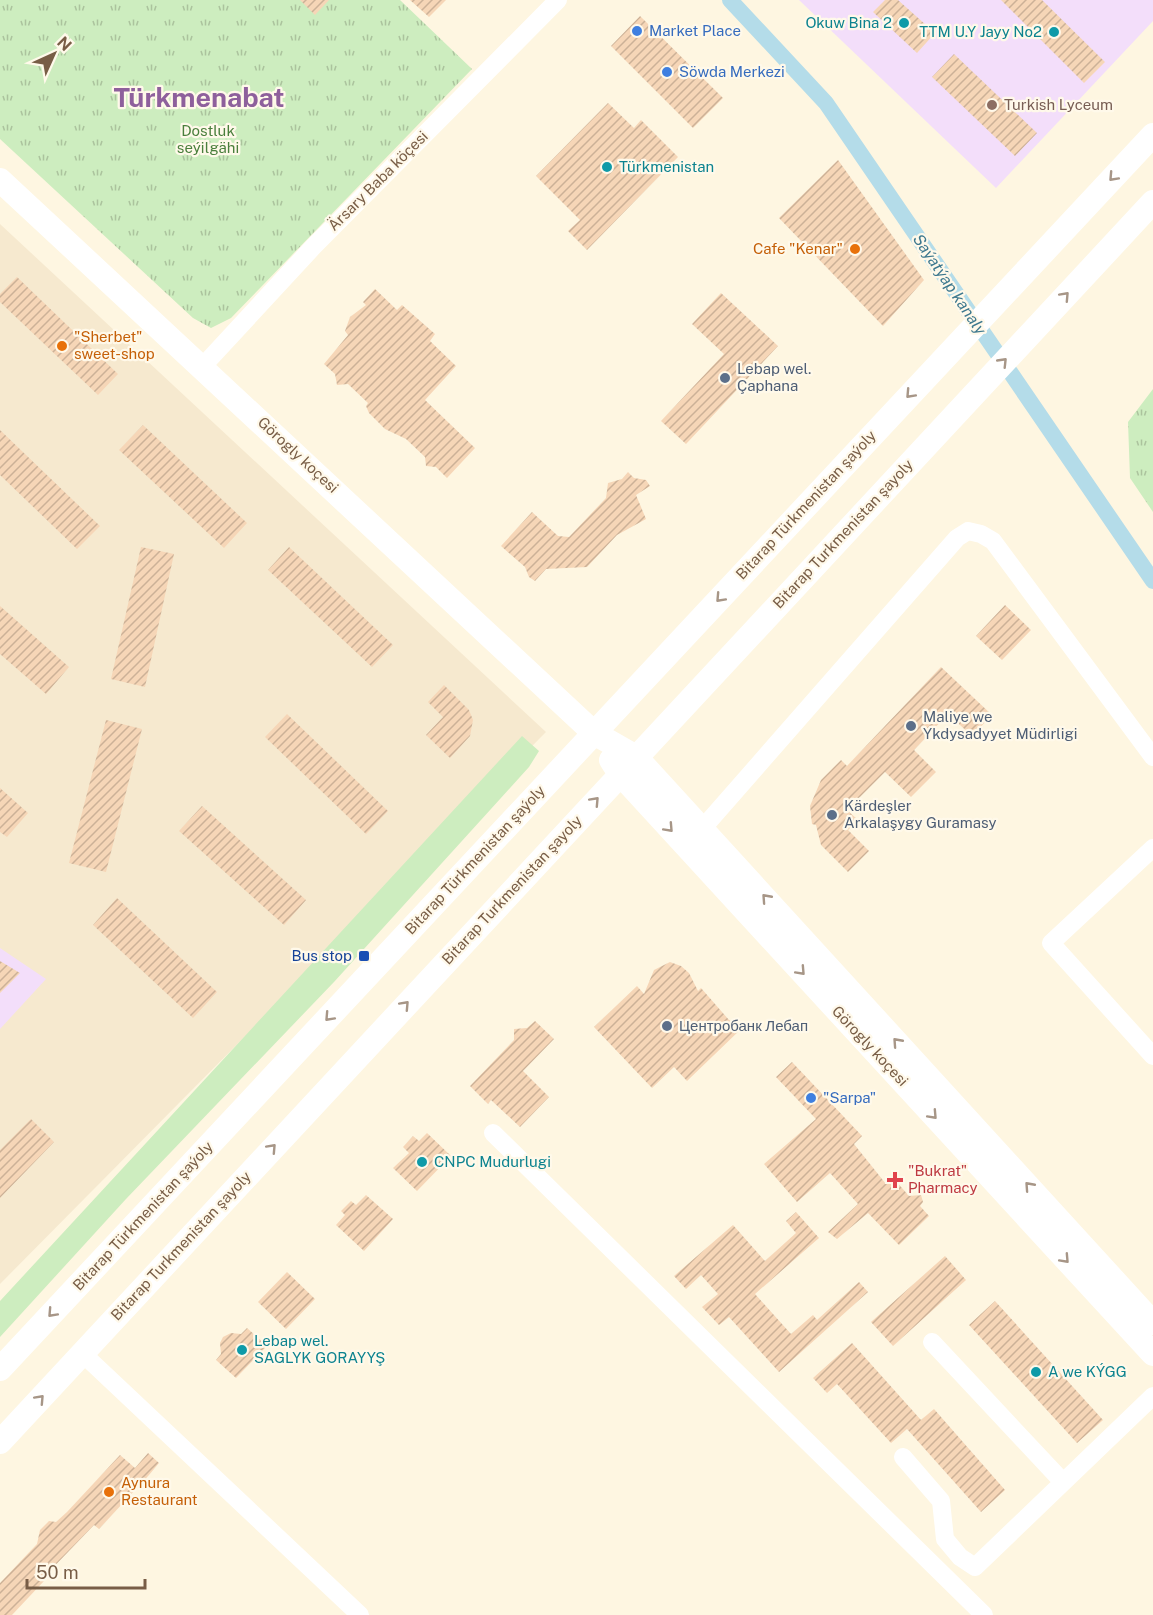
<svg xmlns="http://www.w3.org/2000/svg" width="1153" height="1615" font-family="'Public Sans',sans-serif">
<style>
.residential{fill:#f6e9cf}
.education{fill:#f3defa}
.grass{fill:url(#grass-tufts)}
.garden{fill:#cdedbf}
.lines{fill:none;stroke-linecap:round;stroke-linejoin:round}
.canal{stroke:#b4dce9;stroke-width:16}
.building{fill:url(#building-hatch)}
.street{stroke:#fff;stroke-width:18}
.secondary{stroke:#fff;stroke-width:24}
.oneway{stroke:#a79687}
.culture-dot{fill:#0f9aa8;stroke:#fff9ea;stroke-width:2}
.shop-dot{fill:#3f7fe0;stroke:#fff9ea;stroke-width:2}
.education-dot{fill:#8d6e63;stroke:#fff9ea;stroke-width:2}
.food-dot{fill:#e8710a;stroke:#fff9ea;stroke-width:2}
.service-dot{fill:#5c6f8a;stroke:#fff9ea;stroke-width:2}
.transit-dot{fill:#1a4fb4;stroke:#fff9ea;stroke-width:2}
.health-dot{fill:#e0444e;stroke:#fff9ea;stroke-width:2}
.labels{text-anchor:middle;stroke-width:4.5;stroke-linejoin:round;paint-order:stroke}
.culture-label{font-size:15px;fill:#0d838f;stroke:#fff9ea;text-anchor:start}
.shop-label{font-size:15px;fill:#366cbe;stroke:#fff9ea;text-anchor:start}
.education-label{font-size:15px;fill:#785e54;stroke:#fff9ea;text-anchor:start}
.park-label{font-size:15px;fill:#4a7f3c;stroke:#fff9ea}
.street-label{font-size:15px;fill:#785d46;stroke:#fff9ea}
.food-label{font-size:15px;fill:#c56008;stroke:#fff9ea;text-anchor:start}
.service-label{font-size:15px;fill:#4e5e75;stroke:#fff9ea;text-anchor:start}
.transit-label{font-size:15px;fill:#164399;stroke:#fff9ea;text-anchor:end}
.health-label{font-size:15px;fill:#be3a42;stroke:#fff9ea;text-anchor:start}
.water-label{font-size:16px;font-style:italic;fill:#3d788e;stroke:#fff9ea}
.town-label{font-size:27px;font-weight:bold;fill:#8e609c;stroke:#fff9ea}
</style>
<defs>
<pattern id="grass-tufts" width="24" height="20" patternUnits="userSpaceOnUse" patternTransform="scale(1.5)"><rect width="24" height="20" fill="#cdedbf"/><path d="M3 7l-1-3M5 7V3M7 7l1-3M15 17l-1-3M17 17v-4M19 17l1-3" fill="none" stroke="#abc39d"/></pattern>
<pattern id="building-hatch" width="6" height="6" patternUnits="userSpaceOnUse" patternTransform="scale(1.5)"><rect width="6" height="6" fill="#f6d6b7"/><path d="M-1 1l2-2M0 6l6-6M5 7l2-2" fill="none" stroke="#ccb197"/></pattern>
</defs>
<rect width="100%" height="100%" fill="#fef6e1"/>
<path class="residential" d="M 0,224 L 546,732 L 0,1284 Z"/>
<path class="education" d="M 799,0 L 1153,0 L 1153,21 L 996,188 Z
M 0,948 L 46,979 L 0,1029 Z"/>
<path class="grass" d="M 0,0 L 400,0 L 472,69 L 231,318 L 211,328 L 193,318 L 0,139 Z
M 1153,389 L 1153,512 L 1130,478 L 1128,422 Z"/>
<path class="garden" d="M 522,736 L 539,751 L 529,767 L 334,982 L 126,1199 L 0,1337 L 0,1301 Z"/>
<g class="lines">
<path class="canal" d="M 730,0 L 826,103 L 1153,581"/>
</g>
<path class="building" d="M 300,0 L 329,0 L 315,15 Z
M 410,0 L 446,0 L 429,17 Z
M 885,0 L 898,0 L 935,33 L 917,53 L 873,12 Z
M 1001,0 L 1042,0 L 1105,62 L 1084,83 Z
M 640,16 L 723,98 L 693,128 L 611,46 Z
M 954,54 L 1037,133 L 1015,156 L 932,77 Z
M 608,103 L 634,128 L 641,120 L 678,157 L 587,250 L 568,231 L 580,220 L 536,176 Z
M 838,160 L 924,280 L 883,326 L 779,218 Z
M 17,277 L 118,374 L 98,395 L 0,302 L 0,294 Z
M 375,289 L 397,310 L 402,305 L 435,334 L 430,341 L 456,366 L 425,400 L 475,448 L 447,478 L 436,467 L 426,466 L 425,457 L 406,439 L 385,429 L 369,413 L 366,406 L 368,403 L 348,384 L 337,385 L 335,374 L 324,364 L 348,335 L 345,331 L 350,317 L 366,305 L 363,302 Z
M 721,293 L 778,346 L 686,444 L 661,421 L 724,354 L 692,324 Z
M 143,425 L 247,523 L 224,548 L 119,450 Z
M 0,430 L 100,526 L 77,549 L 0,475 Z
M 628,472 L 634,478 L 646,480 L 650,486 L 636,495 L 646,519 L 617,535 L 587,567 L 546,569 L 535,581 L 529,577 L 525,567 L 501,546 L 532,512 L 558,536 L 569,537 L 606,498 L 608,483 L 622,479 Z
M 141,547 L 174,554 L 145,687 L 111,679 Z
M 289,547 L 393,645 L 372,667 L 268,570 Z
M 1005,605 L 1031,630 L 1002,660 L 976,636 Z
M 0,606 L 69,667 L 46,694 L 0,654 Z
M 941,667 L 992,715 L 972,736 L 948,714 L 914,750 L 936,772 L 911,797 L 885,772 L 847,810 L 858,820 L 848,830 L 869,851 L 848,872 L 821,845 L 816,825 L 812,824 L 810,806 L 821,780 L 841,760 L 847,766 Z
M 444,685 L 469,710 L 473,720 L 470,736 L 450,758 L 426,735 L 443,717 L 428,702 Z
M 287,714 L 388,811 L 366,834 L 265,737 Z
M 106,720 L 142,729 L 106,872 L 69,863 Z
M 0,788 L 28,813 L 7,837 L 0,832 Z
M 202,806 L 306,900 L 284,925 L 179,831 Z
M 117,898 L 217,992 L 193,1018 L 93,925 Z
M 0,961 L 20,973 L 0,993 Z
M 670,962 L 681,966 L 689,973 L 698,991 L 701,988 L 729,1020 L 737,1021 L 741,1029 L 687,1081 L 674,1067 L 652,1088 L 594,1027 L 637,986 L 644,994 L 654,970 Z
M 535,1021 L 554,1039 L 523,1071 L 549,1097 L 520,1127 L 491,1100 L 488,1104 L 470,1086 L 514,1040 L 514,1029 L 527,1028 Z
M 792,1062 L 862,1136 L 854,1144 L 886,1184 L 895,1180 L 909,1196 L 921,1195 L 923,1202 L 920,1206 L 929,1216 L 899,1245 L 868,1213 L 837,1239 L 828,1232 L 858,1204 L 830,1173 L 797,1202 L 764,1164 L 816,1119 L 776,1077 Z
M 31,1119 L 54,1142 L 0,1198 L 0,1150 Z
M 427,1133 L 451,1156 L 417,1191 L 393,1168 L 409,1153 L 403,1147 L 413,1136 L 419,1141 Z
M 366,1195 L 393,1219 L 364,1251 L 336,1225 L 345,1215 L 341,1211 L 351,1201 L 356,1205 Z
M 796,1212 L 819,1238 L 755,1294 L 791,1334 L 813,1315 L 817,1320 L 859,1282 L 868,1292 L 779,1372 L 729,1317 L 719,1325 L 702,1307 L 718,1294 L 701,1275 L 686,1289 L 674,1276 L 733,1225 L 765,1261 L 796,1233 L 786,1221 Z
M 945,1256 L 966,1280 L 893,1346 L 871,1322 Z
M 287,1272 L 315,1299 L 286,1329 L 258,1302 Z
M 995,1301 L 1103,1420 L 1077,1443 L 969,1325 Z
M 247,1328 L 267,1346 L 236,1378 L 216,1360 L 221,1354 L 220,1343 L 223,1337 L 231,1333 L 241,1334 Z
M 852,1343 L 921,1420 L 934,1409 L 1005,1490 L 981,1512 L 907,1429 L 891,1443 L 837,1384 L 827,1393 L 813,1378 Z
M 148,1453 L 159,1463 L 149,1475 L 99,1529 L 94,1525 L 42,1579 L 44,1581 L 12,1615 L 0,1615 L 0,1583 L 37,1544 L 40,1530 L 49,1521 L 56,1522 L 67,1512 L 120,1455 L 135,1468 Z"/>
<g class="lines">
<path class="street" d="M 203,366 L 313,247 L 558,0
M 702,829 L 957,538 L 968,531 L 981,534 L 993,541 L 1153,757
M 1153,848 L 1051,943 L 1153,1056
M 493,1133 L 984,1615
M 932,1342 L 1062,1481
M 82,1353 L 360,1615
M 903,1457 L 941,1501 L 945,1539 L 960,1557 L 975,1567 L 1153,1396"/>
<path class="secondary" d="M 0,180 L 594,733 L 636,757 L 1153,1323
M 611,760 L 620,774 L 1153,1354
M 0,1369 L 1153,135
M 0,1442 L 1153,202"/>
</g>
<defs><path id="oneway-chevron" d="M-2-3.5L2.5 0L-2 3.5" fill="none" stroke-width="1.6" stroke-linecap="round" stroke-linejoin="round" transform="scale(1.5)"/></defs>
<g class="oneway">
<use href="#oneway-chevron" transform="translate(1113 177) rotate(133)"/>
<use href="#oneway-chevron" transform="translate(1065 296) rotate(-47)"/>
<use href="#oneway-chevron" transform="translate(1003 362) rotate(-46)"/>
<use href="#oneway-chevron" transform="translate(910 394) rotate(133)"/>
<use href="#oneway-chevron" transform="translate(720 598) rotate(133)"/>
<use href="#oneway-chevron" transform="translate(595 801) rotate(-47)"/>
<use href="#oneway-chevron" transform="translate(669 828) rotate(47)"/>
<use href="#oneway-chevron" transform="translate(766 898) rotate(-132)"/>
<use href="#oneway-chevron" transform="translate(801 971) rotate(47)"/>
<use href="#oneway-chevron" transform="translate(405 1005) rotate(-47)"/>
<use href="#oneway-chevron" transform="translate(329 1017) rotate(133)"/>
<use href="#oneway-chevron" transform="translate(897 1042) rotate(-132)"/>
<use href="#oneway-chevron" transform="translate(933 1115) rotate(47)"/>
<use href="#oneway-chevron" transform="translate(272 1148) rotate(-47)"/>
<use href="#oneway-chevron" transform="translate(1029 1186) rotate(-132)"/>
<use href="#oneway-chevron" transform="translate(1065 1259) rotate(47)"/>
<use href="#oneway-chevron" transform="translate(52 1313) rotate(133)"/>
<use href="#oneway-chevron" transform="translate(40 1399) rotate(-47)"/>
</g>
<g class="culture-dot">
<circle cx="904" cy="23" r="6"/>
<circle cx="1054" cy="32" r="6"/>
<circle cx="607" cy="167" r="6"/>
<circle cx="422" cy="1162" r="6"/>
<circle cx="242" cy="1350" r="6"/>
<circle cx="1036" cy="1372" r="6"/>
</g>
<g class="shop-dot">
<circle cx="637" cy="31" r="6"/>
<circle cx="667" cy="72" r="6"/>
<circle cx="811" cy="1098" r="6"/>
</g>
<circle class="education-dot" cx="992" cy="105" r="6"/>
<g class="food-dot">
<circle cx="855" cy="249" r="6"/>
<circle cx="62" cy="346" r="6"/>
<circle cx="109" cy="1492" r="6"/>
</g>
<g class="service-dot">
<circle cx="725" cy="378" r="6"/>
<circle cx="911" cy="726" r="6"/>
<circle cx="832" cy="815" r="6"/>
<circle cx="667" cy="1026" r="6"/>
</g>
<rect class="transit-dot" x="358" y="950" width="12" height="12" rx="3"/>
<path class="health-dot" d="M892 1171h6v6h6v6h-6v6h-6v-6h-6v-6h6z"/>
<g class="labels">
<g class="culture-label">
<text x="892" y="28" text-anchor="end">Okuw Bina 2</text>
<text x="1042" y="37" text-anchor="end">TTM U.Y Jayy No2</text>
<text x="619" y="172">Türkmenistan</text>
<text x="434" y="1167">CNPC Mudurlugi</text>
<text x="254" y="1346">Lebap wel.<tspan x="254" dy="17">SAGLYK GORAYYŞ</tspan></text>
<text x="1048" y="1377">A we KÝGG</text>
</g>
<g class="shop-label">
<text x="649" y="36">Market Place</text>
<text x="679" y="77">Söwda Merkezi</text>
<text x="823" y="1103">"Sarpa"</text>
</g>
<g class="education-label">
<text x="1004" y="110">Turkish Lyceum</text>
</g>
<g class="park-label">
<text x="208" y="136">Dostluk<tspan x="208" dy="17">seýilgähi</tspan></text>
</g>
<g class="street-label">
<text transform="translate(378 181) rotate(-45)" y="5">Ärsary Baba köçesi</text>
<text transform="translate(298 455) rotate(43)" y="5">Görogly koçesi</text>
<text transform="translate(806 505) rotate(-47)" y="5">Bitarap Türkmenistan şaýoly</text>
<text transform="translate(843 534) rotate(-47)" y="5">Bitarap Turkmenistan şayoly</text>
<text transform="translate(475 860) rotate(-47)" y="5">Bitarap Türkmenistan şaýoly</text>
<text transform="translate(512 890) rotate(-47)" y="5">Bitarap Turkmenistan şayoly</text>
<text transform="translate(870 1046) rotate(47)" y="5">Görogly koçesi</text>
<text transform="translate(143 1216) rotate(-47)" y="5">Bitarap Türkmenistan şaýoly</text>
<text transform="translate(181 1246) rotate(-47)" y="5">Bitarap Turkmenistan şayoly</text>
</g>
<g class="food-label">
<text x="843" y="254" text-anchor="end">Cafe "Kenar"</text>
<text x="74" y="342">"Sherbet"<tspan x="74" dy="17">sweet-shop</tspan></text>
<text x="121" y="1488">Aynura<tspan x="121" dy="17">Restaurant</tspan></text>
</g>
<g class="service-label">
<text x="737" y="374">Lebap wel.<tspan x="737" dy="17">Çaphana</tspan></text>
<text x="923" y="722">Maliye we<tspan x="923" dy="17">Ykdysadyyet Müdirligi</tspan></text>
<text x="844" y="811">Kärdeşler<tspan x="844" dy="17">Arkalaşygy Guramasy</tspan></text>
<text x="679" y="1031">Центробанк Лебап</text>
</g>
<g class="transit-label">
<text x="352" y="961">Bus stop</text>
</g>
<g class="health-label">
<text x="908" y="1176">"Bukrat"<tspan x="908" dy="17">Pharmacy</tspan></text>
</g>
<g class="water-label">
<text transform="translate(950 284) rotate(56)" y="6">Saýatýap kanaly</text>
</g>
<g class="town-label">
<text x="199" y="107">Türkmenabat</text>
</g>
</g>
<g transform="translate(54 54) rotate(45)" stroke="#fff9ea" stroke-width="4.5" paint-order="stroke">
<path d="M0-4.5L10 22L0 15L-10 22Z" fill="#785d46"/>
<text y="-9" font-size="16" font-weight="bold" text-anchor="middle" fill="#785d46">N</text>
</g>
<path d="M27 1579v9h118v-9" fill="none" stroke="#785d46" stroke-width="3"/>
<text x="36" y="1579" font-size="18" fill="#785d46" stroke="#fff9ea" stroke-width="4.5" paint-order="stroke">50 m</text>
</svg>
